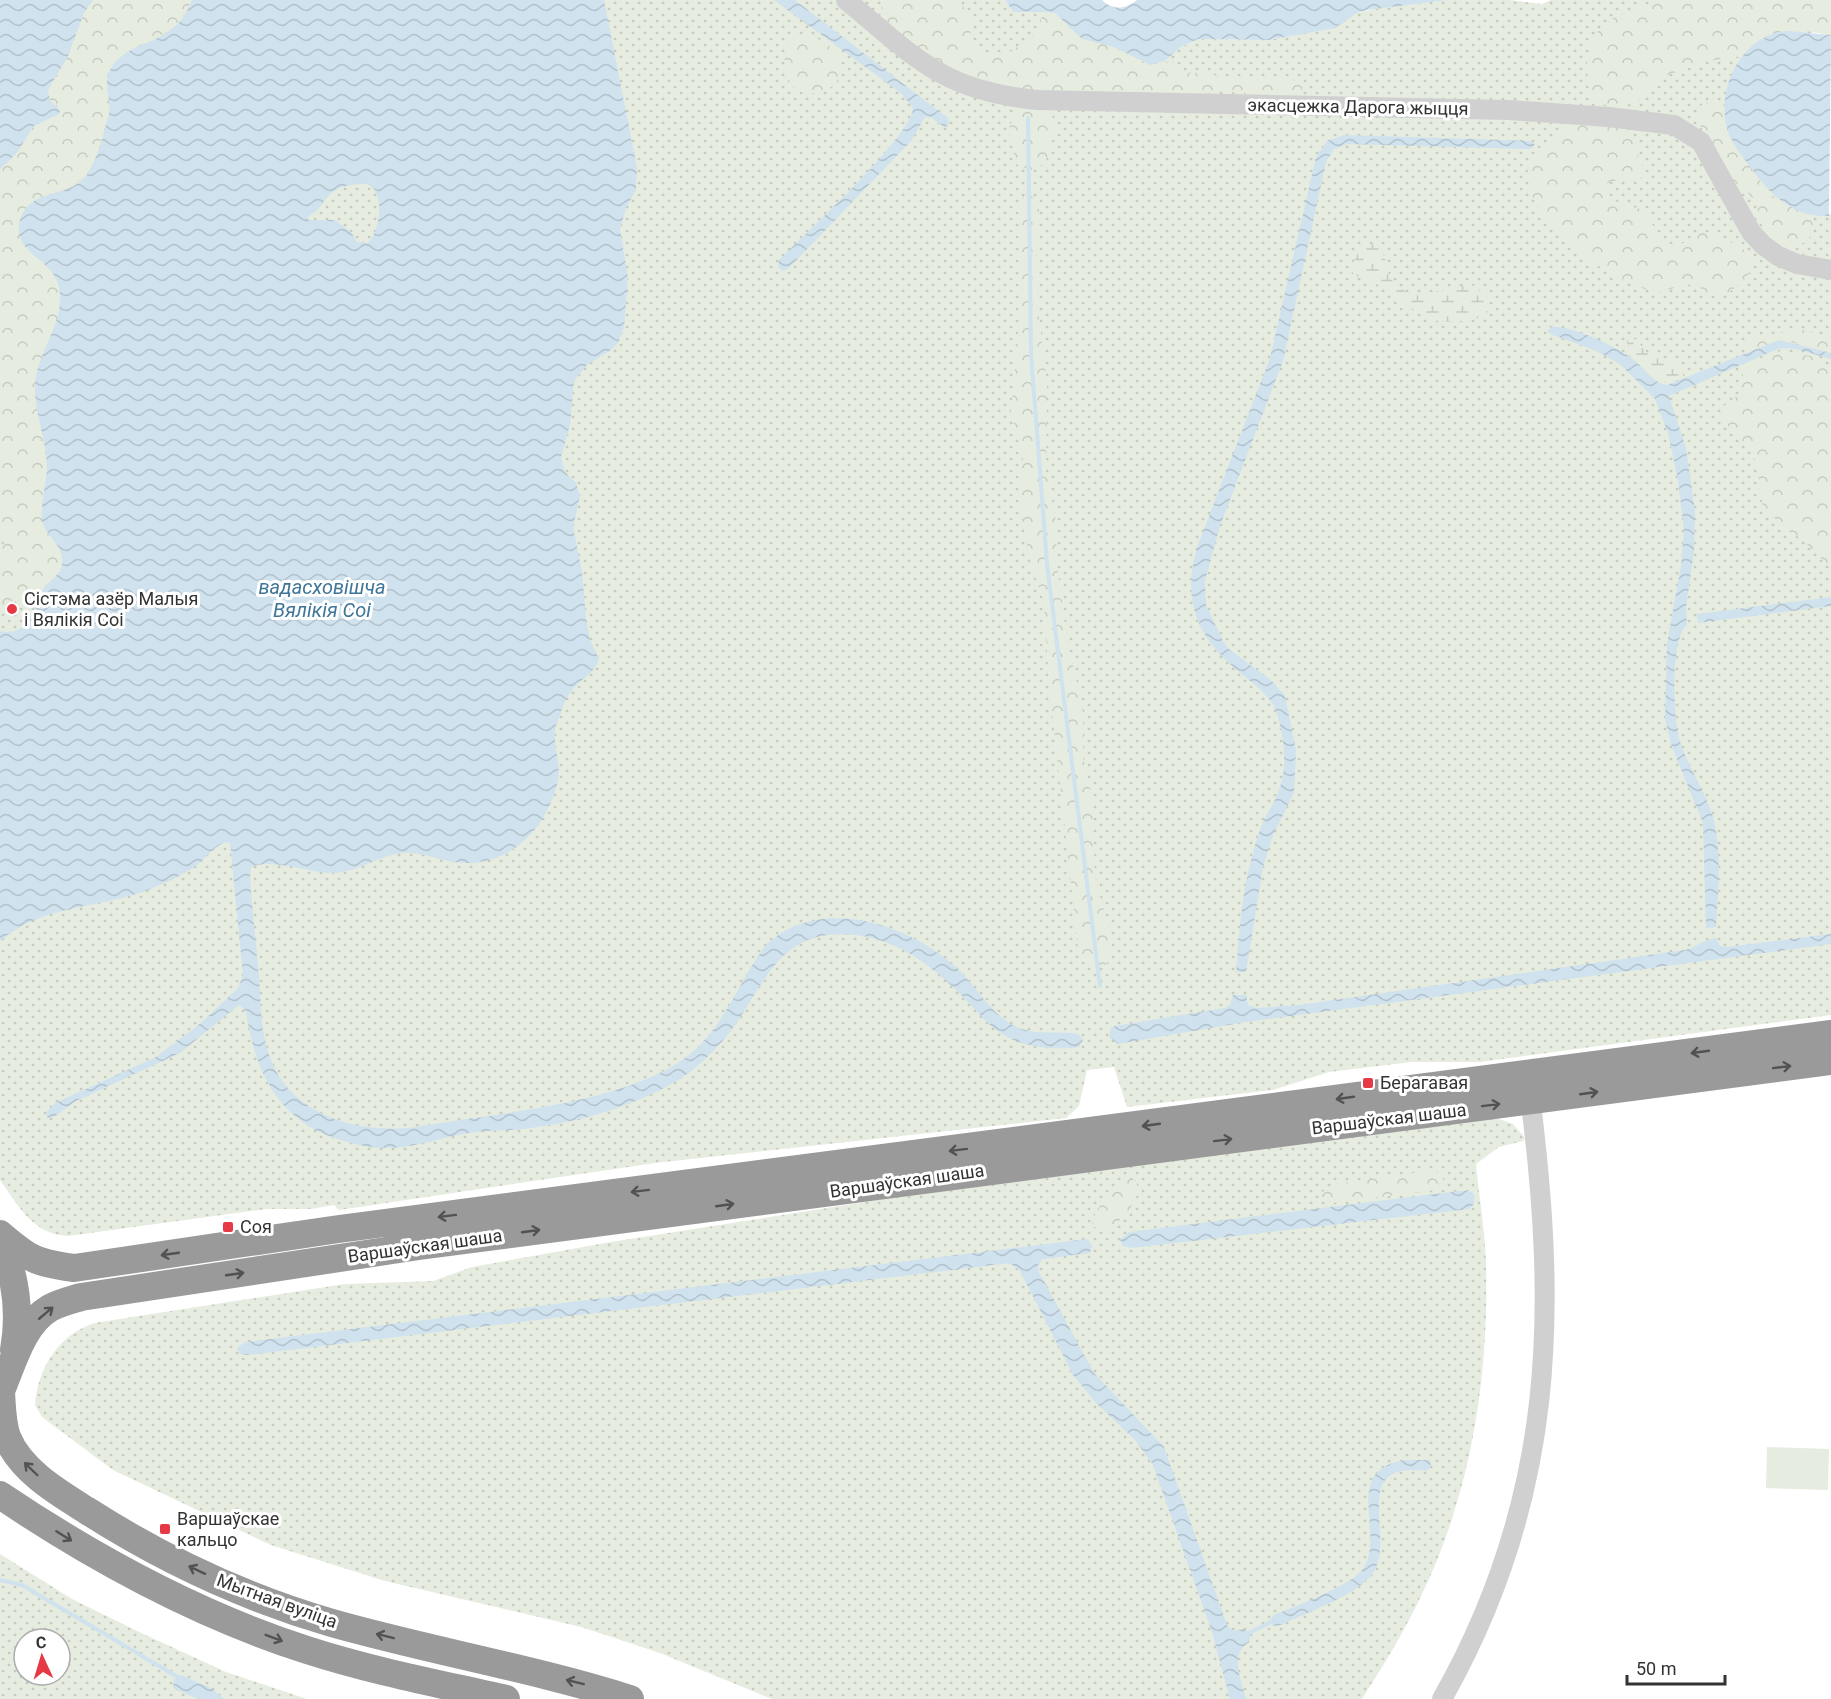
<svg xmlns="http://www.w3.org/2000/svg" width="1831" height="1699" font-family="Roboto,sans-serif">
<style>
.grass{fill:url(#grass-dots);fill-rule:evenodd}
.forest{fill:url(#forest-crowns)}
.wetland{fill:url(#wetland-marsh)}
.garden{fill:#e6ecdf}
.water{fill:url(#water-waves);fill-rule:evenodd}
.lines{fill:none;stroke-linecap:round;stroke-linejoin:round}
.stream{stroke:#cfe2ee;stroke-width:4}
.minor{stroke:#d0d0d0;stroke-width:20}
.highway{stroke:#9a9a9a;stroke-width:28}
.oneway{stroke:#525252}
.poi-dot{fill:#e63946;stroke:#fff;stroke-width:2}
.labels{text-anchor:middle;stroke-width:6;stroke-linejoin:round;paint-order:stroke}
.street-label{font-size:18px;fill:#333;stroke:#fff}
.poi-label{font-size:18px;fill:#333;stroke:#fff;text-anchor:start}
.water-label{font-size:20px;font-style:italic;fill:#3f7597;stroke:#fff}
</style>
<defs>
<pattern id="grass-dots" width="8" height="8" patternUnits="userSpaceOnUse" patternTransform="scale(1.5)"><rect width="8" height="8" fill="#e6ecdf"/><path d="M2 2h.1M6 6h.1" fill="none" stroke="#c6cbc0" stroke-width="1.8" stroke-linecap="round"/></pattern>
<pattern id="forest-crowns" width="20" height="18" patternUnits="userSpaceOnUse" patternTransform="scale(1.5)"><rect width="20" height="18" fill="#e6ecdf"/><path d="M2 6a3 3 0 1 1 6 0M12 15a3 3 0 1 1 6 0" fill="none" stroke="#c6cbc0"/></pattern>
<pattern id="wetland-marsh" width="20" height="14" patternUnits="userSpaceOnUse" patternTransform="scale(1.5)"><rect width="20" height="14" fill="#e6ecdf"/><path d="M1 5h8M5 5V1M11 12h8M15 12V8" fill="none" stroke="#c6cbc0"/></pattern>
<pattern id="water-waves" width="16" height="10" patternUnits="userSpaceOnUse" patternTransform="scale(1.5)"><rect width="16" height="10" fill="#cfe2ee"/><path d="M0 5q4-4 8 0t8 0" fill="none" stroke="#b2c2cd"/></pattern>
</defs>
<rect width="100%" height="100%" fill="#fff"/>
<path class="grass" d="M 0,0 L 1005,0 L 1013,12 L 1050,12 L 1165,61 L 1181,47 L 1198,39 L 1269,40 L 1326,29 L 1357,13 L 1379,8 L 1448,0 L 1510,0 L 1542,4 L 1551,0 L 1831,0 L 1831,35 L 1814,32 L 1731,76 L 1726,104 L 1831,215 L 1831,1015 L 1480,1062 L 1411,1062 L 1329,1072 L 1273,1090 L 1127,1107 L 1114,1067 L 1087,1070 L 1079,1106 L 1066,1118 L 655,1163 L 339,1210 L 334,1205 L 311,1209 L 266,1209 L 68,1236 C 33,1234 19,1207 0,1180 Z
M 1496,1118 L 1513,1124 L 1525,1138 L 1523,1141 L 1499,1147 L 1476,1164 C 1479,1197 1485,1231 1486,1264 C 1489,1377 1471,1494 1421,1596 C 1404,1632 1383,1666 1362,1699 L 772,1699 L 660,1653 L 581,1627 L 385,1581 L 271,1545 L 113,1470 L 42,1417 L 35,1405 C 38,1367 59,1335 94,1323 L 345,1284 L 433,1281 L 472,1267 L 611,1242 L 980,1184 Z
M 0,1554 L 72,1599 L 137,1631 L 226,1672 L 307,1699 L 0,1699 ZM 24,1639 L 60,1639 L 60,1675 L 24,1675 Z"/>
<path class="forest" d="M 93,0 L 192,0 L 178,26 L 127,54 L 107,89 L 111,105 L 109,114 C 95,158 96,186 44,195 L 18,231 L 23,246 L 51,269 L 59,285 L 59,315 L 36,378 L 47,468 L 43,510 L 48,533 L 61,550 L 62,566 L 59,573 L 35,595 L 0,604 L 0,558 L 4,542 L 0,520 L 0,169 C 24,154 26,121 56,117 L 58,106 L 50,101 L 48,90 L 68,56 L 84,13 Z
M 883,0 L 959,0 L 971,19 L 970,41 L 973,47 L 986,54 L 1012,51 L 1039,30 L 1042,15 L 1050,12 L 1063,19 L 1072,32 L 1114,47 L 1135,60 L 1158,65 L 1172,61 L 1179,73 C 1203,71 1229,79 1253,80 C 1271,81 1280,75 1299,82 L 1303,88 L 1297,96 C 1266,100 1237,87 1206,94 L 1043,94 L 991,86 L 940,65 L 889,25 L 881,11 Z
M 1660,0 L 1831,0 L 1831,35 L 1800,30 L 1759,40 L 1743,56 L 1701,62 L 1661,78 L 1639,100 L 1627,105 L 1612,107 L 1599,103 L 1591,95 L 1587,82 L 1586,67 L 1594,35 L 1613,18 Z
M 798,34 C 815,34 828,43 839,56 C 855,97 780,114 785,57 C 786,46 789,40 798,34 Z
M 1709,102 L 1722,107 L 1732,140 L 1763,185 L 1773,196 L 1803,213 L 1813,222 C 1816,245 1787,255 1771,240 C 1759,229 1761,212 1753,199 C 1748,191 1739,187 1733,180 C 1721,165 1695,126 1697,107 Z
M 1024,107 L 1048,110 L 1057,124 L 1045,164 L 1030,170 L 1016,164 L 1009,129 L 1014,113 Z
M 1574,122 L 1618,127 L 1629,132 L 1636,139 L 1639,148 L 1638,158 L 1647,174 C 1638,183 1620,177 1608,183 L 1606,188 L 1612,200 L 1646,211 C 1652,219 1653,229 1660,236 C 1683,259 1687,230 1710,232 C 1713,232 1746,251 1751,254 L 1754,265 C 1748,277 1730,297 1716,295 C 1707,294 1701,286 1691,285 C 1676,283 1667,295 1652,291 C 1606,280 1512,214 1530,160 C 1534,149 1546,146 1553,138 C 1557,133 1559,128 1564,124 Z
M 1026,194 L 1035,198 L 1039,210 L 1036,253 L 1038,308 L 1047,383 L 1046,470 L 1057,525 L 1056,559 L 1068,645 L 1083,708 L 1083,757 L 1092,800 L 1095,876 L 1112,942 C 1113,973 1090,977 1078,948 L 1049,684 L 1044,602 L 1031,565 L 1020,508 L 1018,492 L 1023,459 L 1011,412 L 1022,289 L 1019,202 Z
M 1798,329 L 1831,337 L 1831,353 L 1784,340 L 1754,350 L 1746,347 L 1746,343 L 1751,338 Z
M 1780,351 L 1815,357 L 1831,369 L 1831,568 L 1806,543 L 1769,514 L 1762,504 L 1757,464 L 1751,452 L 1722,419 L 1724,406 L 1742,392 L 1743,370 L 1747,365 Z
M 1428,1171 L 1442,1173 L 1444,1186 L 1436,1190 L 1332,1203 L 1321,1199 L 1322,1192 L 1335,1184 Z
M 1125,1177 L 1135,1180 L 1139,1190 C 1134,1207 1121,1222 1106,1230 L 1094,1227 L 1092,1223 C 1093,1213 1116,1181 1125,1177 Z"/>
<path class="wetland" d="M 1368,244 L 1375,244 C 1388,251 1384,269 1392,280 C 1410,307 1448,285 1472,285 L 1486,296 L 1488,312 C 1481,319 1472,320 1462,321 C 1423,325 1420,313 1391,292 C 1380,283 1365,282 1353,274 C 1350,261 1358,252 1368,244 Z
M 1631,339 L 1636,339 L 1648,354 L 1674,361 L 1683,370 L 1683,376 C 1678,380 1672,384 1665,382 C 1657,381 1626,348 1627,341 Z"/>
<path class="garden" d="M 1767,1447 L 1829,1449 L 1828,1490 L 1766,1488 Z"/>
<path class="water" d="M 0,0 L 93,0 L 84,13 L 68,56 L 48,90 L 50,101 L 60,110 L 59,114 L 34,126 L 16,154 L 0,169 Z
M 192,0 L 604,0 L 637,168 L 636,190 L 626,208 L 620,229 L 628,278 L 624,327 L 618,343 L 611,350 L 587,365 L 574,381 L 570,425 L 561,457 L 565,472 L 576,483 L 580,496 L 573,527 L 582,572 L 586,618 L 590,640 L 599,659 C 595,674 578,680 570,693 C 563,702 560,716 556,726 C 551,743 563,763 557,785 C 545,829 512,864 464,863 C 446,863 429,854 411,853 C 384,851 360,873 332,873 C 307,873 275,858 251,867 L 250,876 C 252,910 256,943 259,977 C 261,998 260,1020 265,1040 C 279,1110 347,1133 410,1128 C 491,1113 648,1104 703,1042 C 730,1013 743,973 768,943 C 822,895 909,924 957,968 C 975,985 989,1011 1011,1024 C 1032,1037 1055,1030 1078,1034 L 1083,1040 L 1079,1047 C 1055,1050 1025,1048 1004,1035 C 988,1026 976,1010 963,997 C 926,959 883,929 828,935 C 774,941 758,996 730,1032 C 715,1051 694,1072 673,1083 C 632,1107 578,1122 531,1128 C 513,1131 494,1130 475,1132 C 446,1136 419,1147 389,1148 C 374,1149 359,1145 344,1141 C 279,1123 255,1073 246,1011 L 239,1005 L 180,1053 L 76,1101 L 54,1117 L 47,1118 L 46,1113 L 55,1103 L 156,1057 L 201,1023 L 238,988 L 243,975 L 230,842 C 217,842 207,857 197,865 C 186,873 172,880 160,885 C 107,910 47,901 0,941 L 0,631 C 32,638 33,603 44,588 C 50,580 61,575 62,564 C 65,545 45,537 42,520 C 40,502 47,483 47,466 C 46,438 34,412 35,385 C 37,353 62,327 60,294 C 58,257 10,256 20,220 C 29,188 66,199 85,177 C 98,161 103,134 109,114 C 112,101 103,85 109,72 C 128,35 174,50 192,0 ZM 368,184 C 386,193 380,231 368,243 L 357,242 L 351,232 L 335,220 L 308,220 L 309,216 C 318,211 319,208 325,200 C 336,185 351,184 368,184 Z
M 774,0 L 795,0 L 949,119 L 948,126 L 944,127 L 932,118 L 925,117 L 911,141 L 789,268 L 783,271 L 778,267 L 779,260 C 804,235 912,136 913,108 L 902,94 Z
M 1005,0 L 1102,0 C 1113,11 1126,9 1137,0 L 1448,0 L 1367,10 L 1357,13 L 1335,28 L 1269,40 L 1198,39 L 1181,47 L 1165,61 L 1150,65 L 1114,47 L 1082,39 L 1056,14 L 1049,12 L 1013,12 Z
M 1788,31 L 1831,35 L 1829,216 C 1791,218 1768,192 1748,164 C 1740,153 1730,141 1727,128 C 1716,86 1743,34 1788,31 Z
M 1344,135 L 1531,141 L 1535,145 L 1530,149 L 1347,144 L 1334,149 L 1326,162 L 1283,361 L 1220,526 L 1205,581 L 1206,605 L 1223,641 L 1229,649 L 1272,681 L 1285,696 L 1296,750 L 1294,793 L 1273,835 L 1263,867 L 1246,972 L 1236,972 C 1239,941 1240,908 1247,878 C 1251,860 1255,842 1262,825 C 1266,814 1274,804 1278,793 C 1287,771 1285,743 1279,721 C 1274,696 1255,686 1237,670 C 1194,635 1181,594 1199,542 L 1270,358 L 1316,157 L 1327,141 Z
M 1551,327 C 1571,325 1618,347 1634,360 C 1644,368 1653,383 1667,385 L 1779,340 L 1831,353 L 1831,359 L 1796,349 L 1780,348 L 1669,396 L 1686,448 L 1695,511 L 1694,551 L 1686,608 L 1687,625 C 1670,637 1673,721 1680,741 C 1688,768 1707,793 1714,821 C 1722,855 1718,893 1716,927 L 1706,928 L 1703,823 L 1672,747 L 1665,719 L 1667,643 L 1681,566 L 1684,530 L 1678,480 L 1668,433 L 1655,399 L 1621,365 L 1597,351 L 1550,334 L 1548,331 Z
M 1831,597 L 1831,606 L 1698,623 L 1697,614 Z
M 1831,934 L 1831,944 L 1246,1022 L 1118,1044 L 1109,1037 L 1111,1028 L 1115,1026 L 1225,1008 L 1230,1005 L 1233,995 L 1246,995 L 1248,1005 L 1256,1008 L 1299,1005 L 1685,950 C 1697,947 1704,939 1716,938 L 1720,946 L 1727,947 Z
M 1459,1191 L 1470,1191 L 1474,1194 L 1474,1204 L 1469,1209 L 1132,1248 L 1123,1246 L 1120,1240 L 1129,1232 Z
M 1087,1239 L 1092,1245 L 1090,1253 L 1043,1259 L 1038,1265 L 1039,1272 L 1094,1373 L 1164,1447 L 1227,1625 L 1233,1631 L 1244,1629 L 1251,1634 L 1249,1642 C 1229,1655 1241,1679 1246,1699 L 1230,1699 L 1212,1632 L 1153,1465 L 1135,1440 L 1096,1403 L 1073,1375 L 1020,1271 L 1010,1263 L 247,1355 L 240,1354 L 237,1348 L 245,1342 Z
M 1407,1460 L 1430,1460 L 1431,1467 L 1426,1471 C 1347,1461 1397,1537 1373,1573 C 1358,1595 1305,1613 1281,1625 L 1273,1626 L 1270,1620 L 1274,1615 C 1293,1607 1353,1585 1363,1569 C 1387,1534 1339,1468 1407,1460 Z
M 181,1675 L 211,1688 L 224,1699 L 198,1699 L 173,1688 L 174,1680 Z"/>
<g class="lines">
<path class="stream" d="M 1028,118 L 1031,354 L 1047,564 L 1100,986
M 0,1580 L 22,1585 L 181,1679
M 1247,1634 L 1275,1620"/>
<path class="minor" d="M 846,0 C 916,58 942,91 1038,100 L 1509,110 L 1608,117 L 1674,125 L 1701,142 L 1751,232 L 1763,245 L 1778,256 L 1797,264 L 1831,270
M 1442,1699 C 1556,1498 1558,1311 1529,1088"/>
<path class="highway" d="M 0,1234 C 29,1259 36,1263 74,1268 L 339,1229 L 1831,1034
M 0,1240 C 16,1276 21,1311 14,1350
M 1,1392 C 2,1407 2,1423 7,1437 C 20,1470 57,1492 86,1510 C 161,1558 246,1598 332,1623 C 431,1651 532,1668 630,1699
M 0,1393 C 12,1366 22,1324 50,1308 C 59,1303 71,1300 81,1297 L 419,1246 L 1831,1061
M 0,1495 C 95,1559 198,1615 307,1650 C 372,1671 440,1684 506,1699"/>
</g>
<defs><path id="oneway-shaft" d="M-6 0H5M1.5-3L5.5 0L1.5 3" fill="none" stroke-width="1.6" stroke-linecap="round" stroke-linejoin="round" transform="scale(1.5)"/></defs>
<g class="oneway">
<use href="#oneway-shaft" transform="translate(1700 1052) rotate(172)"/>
<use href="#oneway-shaft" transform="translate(1782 1067) rotate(-7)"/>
<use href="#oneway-shaft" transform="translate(1589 1093) rotate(-8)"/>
<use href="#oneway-shaft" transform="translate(1345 1098) rotate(172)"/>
<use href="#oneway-shaft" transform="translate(1491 1105) rotate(-7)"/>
<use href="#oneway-shaft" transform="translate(1151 1125) rotate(172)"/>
<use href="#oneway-shaft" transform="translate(1223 1140) rotate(-7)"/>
<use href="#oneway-shaft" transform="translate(958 1150) rotate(173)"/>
<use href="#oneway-shaft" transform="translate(640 1191) rotate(173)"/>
<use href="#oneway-shaft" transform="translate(725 1205) rotate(-8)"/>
<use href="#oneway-shaft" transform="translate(447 1216) rotate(173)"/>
<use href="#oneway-shaft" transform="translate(531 1231) rotate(-8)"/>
<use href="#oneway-shaft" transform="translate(170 1254) rotate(172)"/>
<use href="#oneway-shaft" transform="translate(235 1274) rotate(-8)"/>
<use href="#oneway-shaft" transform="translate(46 1313) rotate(-40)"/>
<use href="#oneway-shaft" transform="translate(31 1469) rotate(-136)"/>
<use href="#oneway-shaft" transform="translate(64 1536) rotate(32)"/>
<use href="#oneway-shaft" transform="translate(197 1570) rotate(-155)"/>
<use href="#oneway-shaft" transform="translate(385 1636) rotate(-166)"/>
<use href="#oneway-shaft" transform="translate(274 1638) rotate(21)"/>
<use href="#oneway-shaft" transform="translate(575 1682) rotate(-166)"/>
</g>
<g class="poi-dot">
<circle cx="12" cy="609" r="6"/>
<rect x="1362" y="1077" width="12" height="12" rx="3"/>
<rect x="222" y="1221" width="12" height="12" rx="3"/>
<rect x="159" y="1523" width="12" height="12" rx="3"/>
</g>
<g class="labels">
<g class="street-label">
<text transform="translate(1358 107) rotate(1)" y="6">экасцежка Дарога жыцця</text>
<text transform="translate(1389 1119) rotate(-7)" y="6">Варшаўская шаша</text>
<text transform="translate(907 1181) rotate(-8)" y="6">Варшаўская шаша</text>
<text transform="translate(425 1246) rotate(-8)" y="6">Варшаўская шаша</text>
<text transform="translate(277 1601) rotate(20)" y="6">Мытная вуліца</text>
</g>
<g class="poi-label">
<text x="24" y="605">Сістэма азёр Малыя<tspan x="24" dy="21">і Вялікія Соі</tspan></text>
<text x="1380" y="1089">Берагавая</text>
<text x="240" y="1233">Соя</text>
<text x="177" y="1525">Варшаўскае<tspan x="177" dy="21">кальцо</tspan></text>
</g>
<g class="water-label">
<text x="322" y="594">вадасховішча<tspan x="322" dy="23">Вялікія Соі</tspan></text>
</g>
</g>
<g transform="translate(42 1657) rotate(356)"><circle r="28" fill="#ffffff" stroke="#adadad" stroke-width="1.5"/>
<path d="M0-4.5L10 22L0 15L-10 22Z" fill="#e63946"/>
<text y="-9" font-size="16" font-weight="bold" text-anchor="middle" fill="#333333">С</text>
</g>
<path d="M1627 1675v9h98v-9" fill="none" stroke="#333333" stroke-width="3"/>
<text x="1636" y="1675" font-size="18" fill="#333333" stroke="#ffffff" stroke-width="4.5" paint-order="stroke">50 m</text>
</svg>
